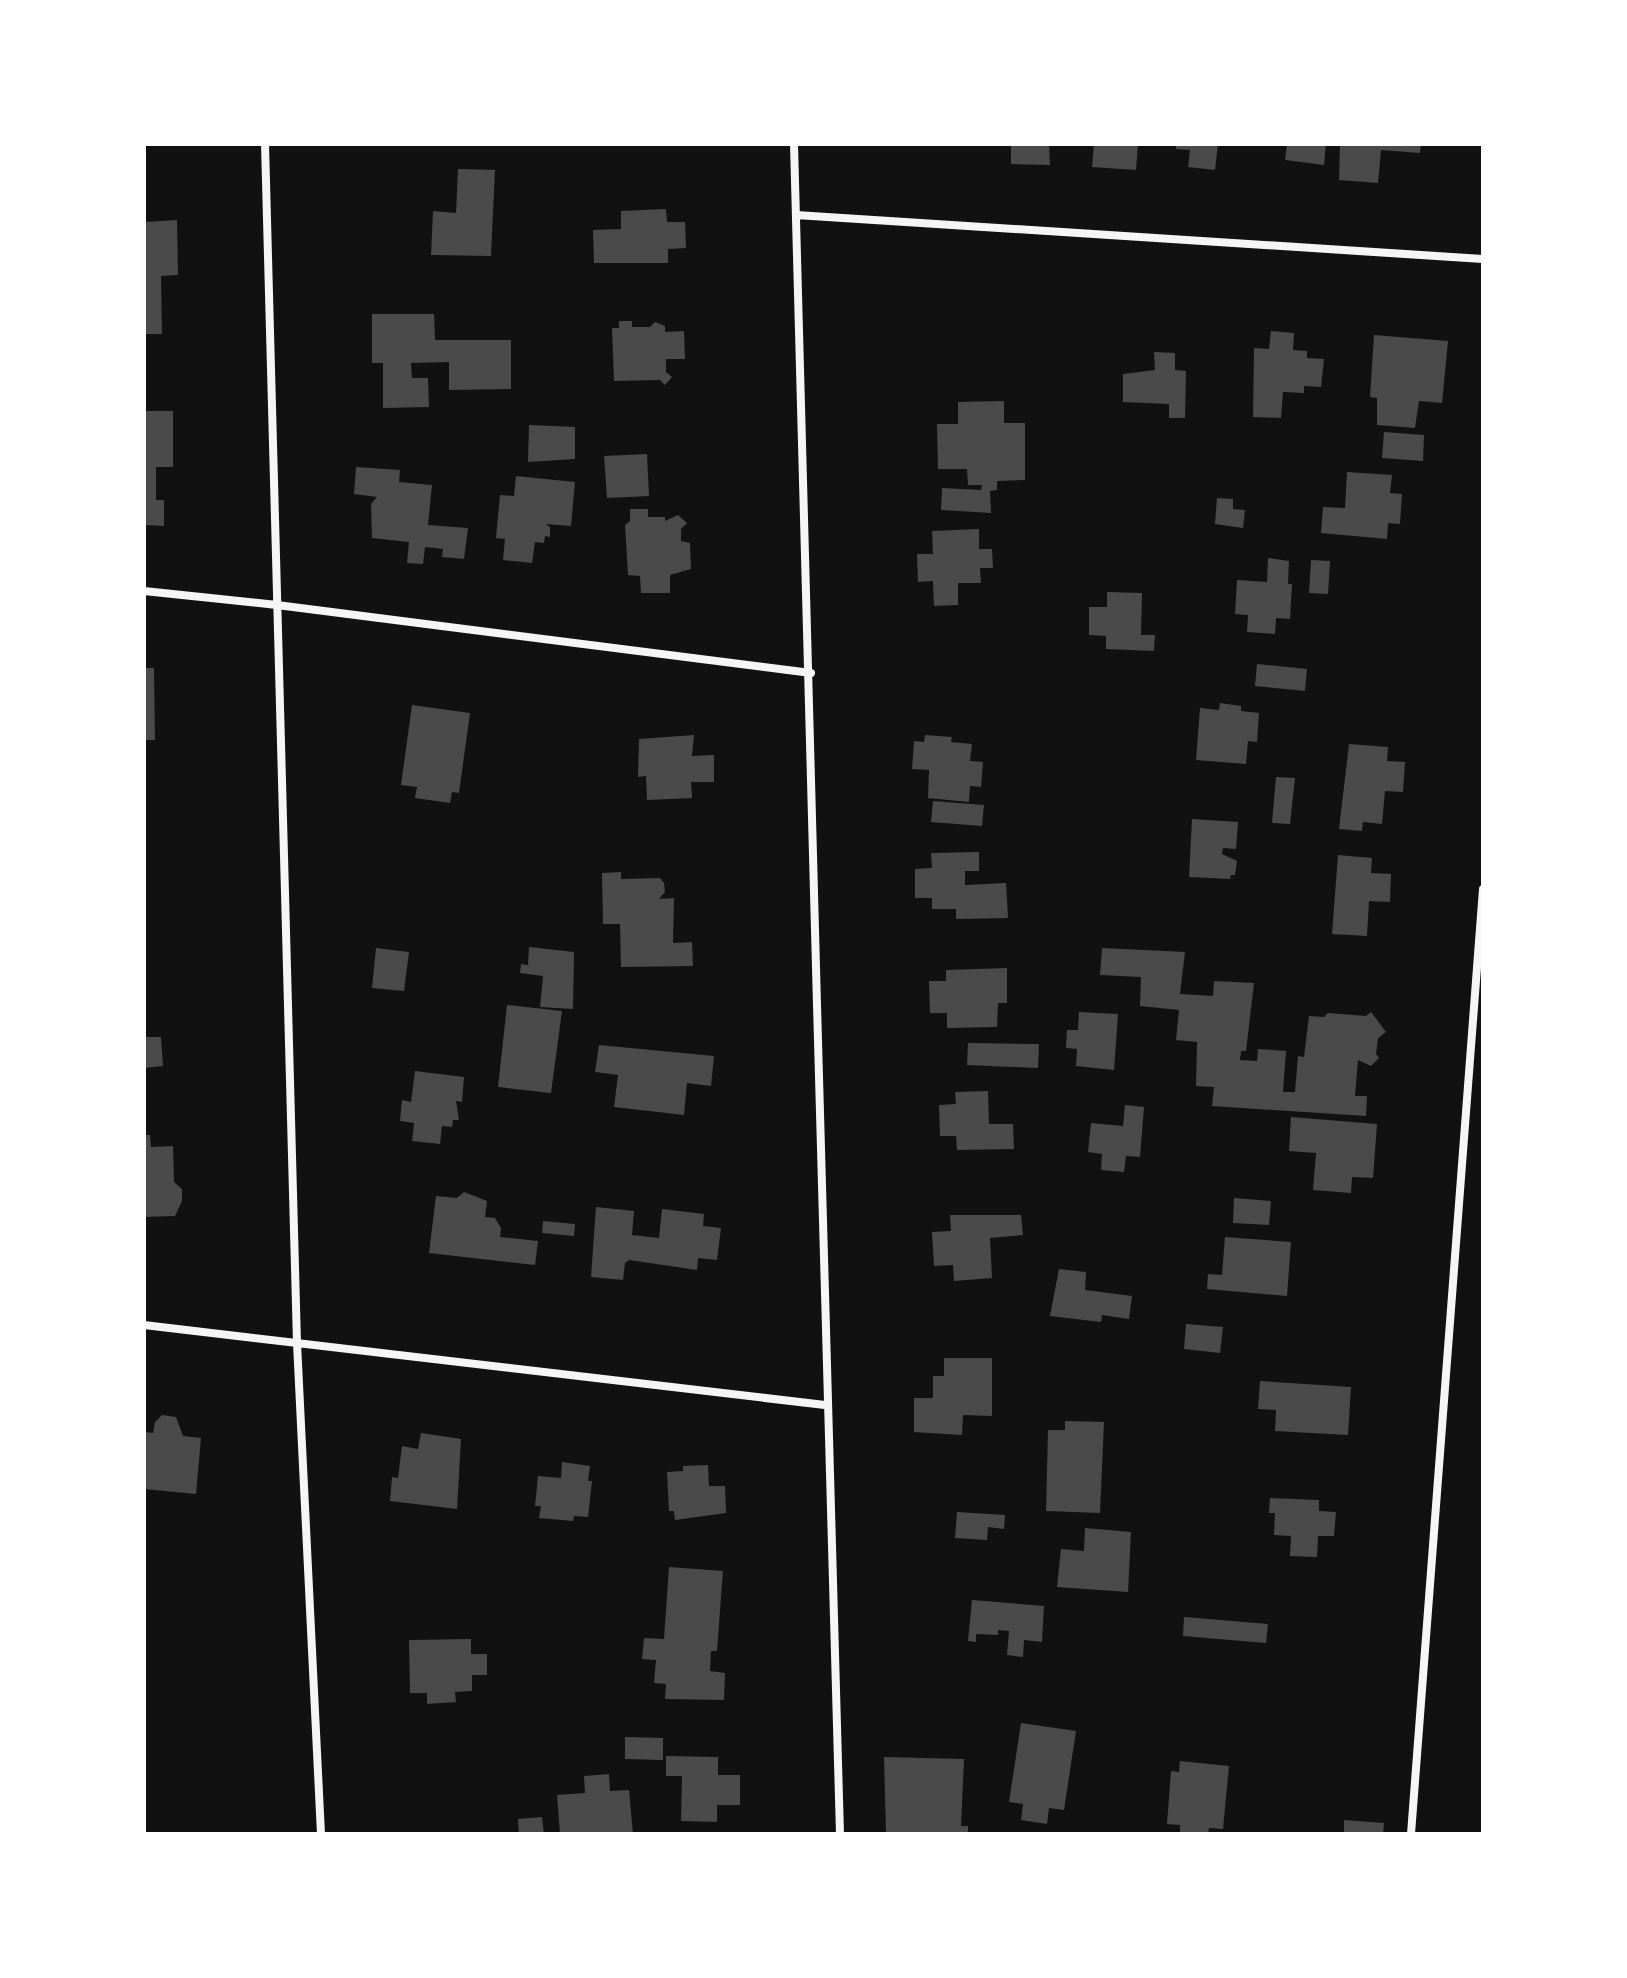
<svg xmlns="http://www.w3.org/2000/svg" width="1627" height="1978" font-family="Lato,sans-serif">
<style>
.building{fill:#4a4a4a}
.lines{fill:none;stroke-linecap:round;stroke-linejoin:round}
.minor{stroke:#f5f5f5;stroke-width:8}
</style>
<rect width="100%" height="100%" fill="#111"/>
<path class="building" d="M 1011,144 L 1049,144 L 1050,165 L 1011,164 Z
M 1094,144 L 1138,144 L 1136,170 L 1092,167 Z
M 1176,144 L 1218,144 L 1215,170 L 1188,167 L 1190,150 L 1176,149 Z
M 1287,144 L 1326,144 L 1324,165 L 1285,160 Z
M 1340,144 L 1421,144 L 1420,153 L 1381,150 L 1378,183 L 1339,180 Z
M 458,169 L 495,170 L 491,256 L 431,255 L 433,211 L 456,213 Z
M 666,209 L 667,222 L 685,222 L 686,248 L 668,249 L 668,263 L 594,263 L 593,230 L 621,229 L 621,211 Z
M 177,220 L 178,275 L 161,276 L 162,334 L 144,334 L 144,222 Z
M 372,314 L 434,314 L 435,340 L 511,340 L 511,389 L 449,390 L 449,362 L 411,363 L 412,378 L 428,378 L 429,407 L 383,408 L 383,363 L 372,363 Z
M 619,321 L 632,321 L 632,327 L 650,327 L 655,322 L 665,326 L 665,332 L 684,331 L 685,359 L 666,359 L 666,372 L 672,377 L 665,385 L 660,380 L 614,381 L 612,328 L 619,328 Z
M 1271,331 L 1294,333 L 1293,350 L 1307,351 L 1307,358 L 1324,359 L 1321,387 L 1304,386 L 1304,393 L 1283,392 L 1281,418 L 1253,417 L 1254,348 L 1269,349 Z
M 1374,335 L 1448,341 L 1442,403 L 1419,401 L 1415,428 L 1377,425 L 1377,398 L 1370,397 Z
M 1154,352 L 1175,353 L 1175,370 L 1186,371 L 1185,418 L 1169,418 L 1169,404 L 1123,402 L 1123,374 L 1155,370 Z
M 1004,401 L 1004,423 L 1025,423 L 1025,480 L 997,481 L 997,490 L 990,491 L 991,513 L 941,510 L 942,488 L 981,490 L 982,485 L 968,485 L 967,469 L 938,469 L 937,424 L 958,424 L 958,402 Z
M 144,411 L 173,411 L 173,467 L 156,467 L 156,500 L 164,500 L 164,526 L 144,525 Z
M 529,425 L 575,427 L 575,459 L 528,462 Z
M 1384,432 L 1424,435 L 1423,461 L 1382,458 Z
M 647,454 L 649,496 L 607,498 L 604,456 Z
M 356,467 L 400,470 L 399,482 L 432,485 L 428,525 L 468,528 L 464,559 L 442,557 L 443,549 L 425,547 L 423,564 L 407,563 L 409,542 L 372,538 L 371,504 L 377,497 L 354,494 Z
M 1347,472 L 1392,475 L 1390,493 L 1402,494 L 1400,524 L 1388,523 L 1387,539 L 1321,533 L 1323,507 L 1345,508 Z
M 516,476 L 575,482 L 571,526 L 546,524 L 550,527 L 550,537 L 545,536 L 544,543 L 535,542 L 532,563 L 503,560 L 505,539 L 496,538 L 500,495 L 514,496 Z
M 1217,498 L 1233,499 L 1233,509 L 1245,510 L 1243,528 L 1215,524 Z
M 630,509 L 648,509 L 648,517 L 665,517 L 665,521 L 678,515 L 687,523 L 681,529 L 681,541 L 690,543 L 691,569 L 670,575 L 670,593 L 641,593 L 640,576 L 628,575 L 625,525 L 630,521 Z
M 979,529 L 979,549 L 992,549 L 993,568 L 980,568 L 981,583 L 958,583 L 958,605 L 934,606 L 933,581 L 918,582 L 917,554 L 933,554 L 932,531 Z
M 1268,558 L 1289,561 L 1288,584 L 1292,584 L 1290,619 L 1276,618 L 1275,634 L 1247,632 L 1248,615 L 1235,614 L 1237,580 L 1267,582 Z
M 1311,560 L 1330,561 L 1328,594 L 1309,593 Z
M 1107,592 L 1142,593 L 1141,635 L 1155,635 L 1154,651 L 1106,649 L 1106,636 L 1089,635 L 1089,607 L 1107,607 Z
M 1257,664 L 1307,669 L 1305,691 L 1255,686 Z
M 144,668 L 154,668 L 155,740 L 144,740 Z
M 1220,703 L 1241,706 L 1241,711 L 1259,713 L 1257,742 L 1248,741 L 1246,764 L 1196,760 L 1200,708 L 1219,710 Z
M 412,705 L 470,713 L 459,793 L 452,792 L 450,803 L 415,798 L 417,787 L 401,785 Z
M 694,735 L 692,756 L 714,755 L 714,782 L 691,782 L 692,798 L 647,800 L 646,776 L 638,777 L 639,739 Z
M 925,735 L 952,737 L 951,742 L 972,744 L 970,761 L 983,762 L 981,787 L 970,786 L 969,802 L 928,798 L 929,770 L 912,769 L 914,741 L 924,742 Z
M 1349,744 L 1388,747 L 1387,761 L 1405,762 L 1403,792 L 1385,791 L 1382,824 L 1363,822 L 1362,831 L 1339,829 Z
M 1276,777 L 1295,778 L 1290,824 L 1272,823 Z
M 933,801 L 984,805 L 982,826 L 931,822 Z
M 1192,819 L 1238,822 L 1236,849 L 1223,848 L 1222,854 L 1237,861 L 1235,875 L 1231,875 L 1230,879 L 1189,877 Z
M 979,852 L 979,871 L 965,871 L 965,885 L 1006,883 L 1008,918 L 956,919 L 956,909 L 932,909 L 932,898 L 915,898 L 915,869 L 932,868 L 931,853 Z
M 1338,855 L 1372,858 L 1371,873 L 1391,874 L 1390,902 L 1369,901 L 1367,936 L 1332,934 Z
M 621,872 L 621,879 L 660,878 L 664,883 L 665,892 L 659,899 L 674,898 L 673,943 L 692,942 L 693,966 L 621,967 L 620,924 L 603,924 L 602,873 Z
M 529,947 L 574,952 L 573,1009 L 540,1007 L 543,976 L 520,973 L 521,964 L 528,965 Z
M 376,948 L 409,952 L 404,991 L 372,988 Z
M 1102,948 L 1185,952 L 1180,994 L 1213,996 L 1214,981 L 1254,983 L 1246,1051 L 1241,1051 L 1240,1060 L 1257,1061 L 1258,1049 L 1286,1051 L 1283,1092 L 1295,1092 L 1298,1056 L 1304,1057 L 1309,1016 L 1324,1017 L 1328,1013 L 1366,1016 L 1371,1012 L 1386,1032 L 1378,1038 L 1376,1054 L 1379,1058 L 1371,1066 L 1358,1060 L 1355,1096 L 1367,1096 L 1366,1116 L 1212,1106 L 1214,1087 L 1196,1086 L 1197,1042 L 1176,1040 L 1179,1010 L 1140,1006 L 1141,977 L 1100,975 Z
M 1007,968 L 1007,1003 L 998,1003 L 997,1027 L 947,1028 L 947,1013 L 930,1013 L 929,981 L 946,981 L 946,970 Z
M 507,1005 L 562,1011 L 551,1093 L 498,1087 Z
M 1079,1012 L 1118,1014 L 1114,1070 L 1076,1066 L 1077,1049 L 1066,1048 L 1067,1030 L 1078,1030 Z
M 144,1037 L 161,1037 L 163,1066 L 144,1068 Z
M 968,1043 L 1039,1044 L 1038,1068 L 967,1065 Z
M 599,1045 L 714,1056 L 711,1086 L 687,1083 L 684,1115 L 614,1107 L 618,1075 L 595,1072 Z
M 415,1071 L 464,1077 L 462,1102 L 456,1101 L 459,1120 L 453,1120 L 452,1127 L 442,1126 L 440,1144 L 412,1141 L 414,1123 L 400,1121 L 402,1100 L 411,1102 Z
M 988,1091 L 989,1124 L 1013,1124 L 1014,1149 L 957,1150 L 956,1136 L 940,1136 L 939,1105 L 956,1104 L 955,1092 Z
M 1125,1105 L 1144,1107 L 1140,1157 L 1126,1156 L 1124,1172 L 1101,1170 L 1102,1154 L 1088,1152 L 1091,1123 L 1123,1126 Z
M 1291,1117 L 1377,1124 L 1373,1178 L 1352,1177 L 1351,1193 L 1313,1190 L 1316,1153 L 1289,1151 Z
M 144,1135 L 150,1135 L 151,1147 L 173,1146 L 174,1182 L 182,1189 L 182,1201 L 175,1216 L 144,1217 Z
M 464,1192 L 487,1201 L 485,1217 L 495,1218 L 501,1228 L 500,1237 L 538,1241 L 535,1265 L 429,1253 L 436,1196 L 457,1198 Z
M 1234,1198 L 1271,1201 L 1269,1225 L 1233,1223 Z
M 596,1207 L 634,1211 L 632,1235 L 659,1238 L 662,1209 L 704,1214 L 703,1226 L 721,1228 L 717,1260 L 698,1258 L 697,1270 L 629,1260 L 625,1263 L 623,1280 L 591,1277 Z
M 950,1215 L 1021,1215 L 1023,1235 L 990,1238 L 992,1278 L 954,1281 L 953,1265 L 934,1266 L 932,1232 L 951,1231 Z
M 543,1221 L 575,1224 L 574,1236 L 542,1233 Z
M 1225,1237 L 1291,1242 L 1287,1296 L 1207,1289 L 1208,1274 L 1222,1275 Z
M 1059,1269 L 1086,1272 L 1085,1290 L 1132,1296 L 1129,1319 L 1102,1315 L 1101,1322 L 1050,1316 Z
M 1186,1324 L 1223,1327 L 1220,1353 L 1184,1349 Z
M 944,1358 L 992,1358 L 992,1416 L 963,1415 L 962,1435 L 914,1432 L 914,1398 L 933,1398 L 933,1376 L 944,1376 Z
M 1260,1381 L 1351,1387 L 1348,1435 L 1275,1431 L 1276,1410 L 1258,1409 Z
M 162,1415 L 176,1417 L 183,1436 L 201,1438 L 196,1494 L 144,1489 L 144,1432 L 153,1433 L 155,1422 Z
M 1065,1421 L 1104,1422 L 1100,1513 L 1046,1511 L 1048,1430 L 1065,1430 Z
M 421,1433 L 461,1439 L 457,1509 L 390,1501 L 392,1477 L 398,1478 L 402,1446 L 418,1449 Z
M 562,1462 L 590,1466 L 588,1481 L 592,1481 L 588,1517 L 574,1516 L 573,1521 L 539,1518 L 541,1506 L 535,1506 L 538,1476 L 561,1478 Z
M 708,1465 L 709,1486 L 725,1486 L 726,1513 L 675,1520 L 674,1511 L 669,1511 L 667,1472 L 683,1471 L 683,1466 Z
M 1270,1498 L 1319,1500 L 1319,1511 L 1336,1512 L 1334,1536 L 1318,1536 L 1317,1557 L 1290,1556 L 1291,1536 L 1274,1535 L 1275,1513 L 1269,1513 Z
M 957,1512 L 1005,1515 L 1004,1529 L 988,1527 L 987,1540 L 955,1538 Z
M 1085,1528 L 1131,1532 L 1128,1592 L 1057,1587 L 1061,1549 L 1084,1551 Z
M 669,1567 L 723,1571 L 717,1651 L 711,1651 L 710,1671 L 725,1673 L 724,1700 L 665,1699 L 666,1684 L 654,1683 L 656,1660 L 642,1659 L 644,1638 L 664,1639 Z
M 972,1600 L 1044,1606 L 1042,1642 L 1024,1640 L 1023,1657 L 1007,1655 L 1009,1631 L 998,1630 L 998,1635 L 976,1634 L 976,1642 L 968,1641 Z
M 1184,1617 L 1268,1624 L 1266,1643 L 1183,1636 Z
M 471,1639 L 471,1654 L 487,1654 L 487,1675 L 472,1675 L 472,1691 L 455,1692 L 456,1702 L 427,1704 L 427,1693 L 410,1693 L 409,1640 Z
M 1021,1723 L 1076,1731 L 1064,1810 L 1049,1808 L 1047,1824 L 1021,1820 L 1023,1804 L 1009,1802 Z
M 625,1737 L 663,1738 L 663,1760 L 625,1759 Z
M 666,1756 L 718,1757 L 718,1775 L 740,1775 L 740,1805 L 717,1805 L 717,1822 L 681,1821 L 682,1776 L 666,1776 Z
M 884,1757 L 964,1759 L 961,1826 L 968,1826 L 968,1834 L 886,1834 Z
M 1180,1761 L 1229,1766 L 1223,1829 L 1209,1828 L 1208,1834 L 1180,1834 L 1180,1825 L 1167,1824 L 1171,1771 L 1179,1772 Z
M 609,1774 L 610,1791 L 629,1790 L 633,1834 L 560,1834 L 557,1795 L 585,1793 L 584,1776 Z
M 542,1817 L 544,1834 L 519,1834 L 518,1819 Z
M 1344,1820 L 1384,1823 L 1383,1834 L 1344,1834 Z"/>
<g class="lines">
<path class="minor" d="M 265,144 L 297,1343 L 321,1834
M 794,144 C 813,707 820,1271 840,1834
M 796,215 L 1483,259
M 144,591 L 277,605 L 811,673
M 144,1325 L 825,1405
M 1411,1834 L 1483,889"/>
</g>
<rect width="1627" height="1978" fill="none" stroke="#ffffff" stroke-width="292"/>
</svg>
